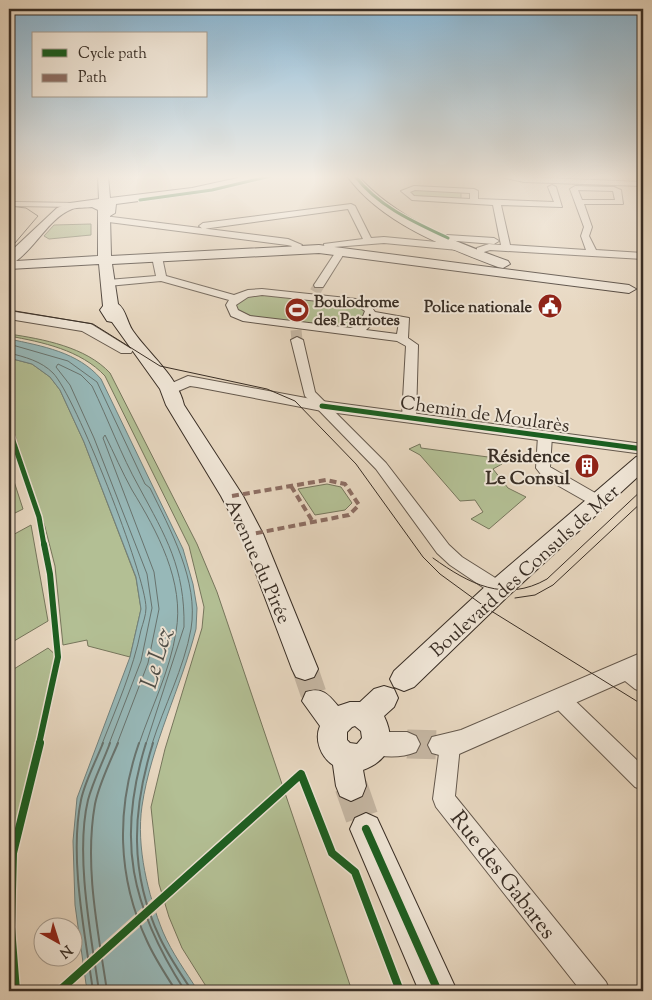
<svg xmlns="http://www.w3.org/2000/svg" width="652" height="1000" font-family="'Sorts Mill Goudy',serif">
  <rect width="100%" height="100%" fill="#e7d7c0"/>
  <filter id="stains"><feTurbulence type="fractalNoise" baseFrequency=".004" numOctaves="4"/><feColorMatrix values="0 0 0 0 .2 0 0 0 0 .09 0 0 0 0 .02 0 0 0 .5 -.17"/></filter>
  <radialGradient id="worn" r=".72"><stop offset=".6" stop-color="#630" stop-opacity="0"/><stop offset="1" stop-color="#630" stop-opacity=".3"/></radialGradient>
  <path fill="#b3bf94" stroke="#76765c" d="M413 189 461 192V200L417 198 408 192Z
    M91 224V235L49 239 44 236 54 225Z
    M255 294 355 305 365 310 362 323 349 329 242 315 234 307 240 299Z
    M9 334C43 339 86 347 110 373L197 544 217 592 352 991H209L182 948 169 917 159 884 151 807 165 749 202 628 204 607 189 546 105 376C81 350 42 342 9 336Z
    M9 358 32 364 50 377 60 390 84 442 136 578 141 609 130 657 88 646 87 640 63 645 55 566 45 527 9 417Z
    M420 444 421 448 488 457 490 453 506 455 502 464 493 469 508 488 526 497 489 529 471 519 483 512 475 500 460 501 420 455 409 449Z
    M9 466 23 509 9 516Z
    M327 484 341 487 352 503 345 510 315 515 298 489Z
    M31 525 48 621 9 644V537Z
    M48 648 58 657 50 701 13 853 11 886 13 974 9 990V672Z"/>
  <path fill="#97b8b8" stroke="#71817d" d="M9 339C42 346 78 352 101 379L183 549 193 584 197 608 196 629C181 688 151 745 142 806 136 847 148 895 163 932 172 953 186 972 198 991H89L86 984 75 905 73 841 77 798 130 657 141 609 136 577 84 442 60 390 50 377 32 364 9 358Z"/>
  <path fill="#e7d7c0" d="M153 898 157 912 85 975 83 961Z"/>
  <g fill="none" stroke-linecap="round" stroke-linejoin="round">
    <path stroke="#68736e" stroke-width="1" d="M9 344 68 361 97 382 145 484 150 488C170 529 199 581 191 629 184 668 164 706 152 744
      M9 353C25 357 41 361 53 373 75 395 146 576 146 608 146 615 143 623 141 630 133 670 117 706 102 744
      M109 744 141 661 152 608 147 574 94 438 70 385 56 367 58 364 81 375 92 386C108 419 121 455 139 487 166 537 185 568 184 627L146 744
      M117 744 148 663 159 609 154 572 103 438 105 435C114 453 122 472 132 490 157 531 185 582 176 632 170 671 151 708 139 744"/>
    <path stroke="#68736e" stroke-width="2" d="M139 743C116 809 117 877 147 941 155 959 166 975 176 991
      M146 743C116 840 131 907 185 991
      M153 743C132 810 129 873 160 938 169 957 181 974 192 991
      M93 991C85 934 69 857 81 800 85 781 96 761 103 743
      M99 991C91 936 75 854 88 800 93 781 103 762 110 743
      M107 991C98 931 84 865 95 804 99 784 110 762 118 743"/>
    <path stroke="#c4b5a1" stroke-width="11" stroke-dasharray="11 5.5" stroke-linecap="butt" d="M315 292 319 285
      M296 330 297 340"/>
    <path stroke="#c4b5a1" stroke-width="22" stroke-dasharray="22 11" stroke-linecap="butt" d="M407 744H419"/>
    <path stroke="#c4b5a1" stroke-width="29" stroke-dasharray="29 14" stroke-linecap="butt" d="M407 744 441 745"/>
    <path stroke="#c4b5a1" stroke-width="26" stroke-dasharray="26 13" stroke-linecap="butt" d="M305 669 316 701"/>
    <path stroke="#c4b5a1" stroke-width="33" stroke-dasharray="33 17" stroke-linecap="butt" d="M351 786 366 829"/>
    <defs>
      <path id="minor" d="M496 176 643 182V186L524 182Z
        M552 185 556 187 562 207 501 205 510 245 586 250 581 236 584 227 570 189 575 186 614 187 621 190 623 204H584L592 227 589 236 596 250 643 253V259L490 250 484 252 482 256H476L477 248 489 244 501 245 493 205 412 200 401 191 414 186 474 189 478 191V199L554 202 548 187ZM415 190 470 193V199L414 196 410 192ZM578 190 613 191 615 200H582Z
        M18 202 75 203 79 205 75 207 15 206V202Z
        M351 204 355 206 371 238 384 237 458 244 463 247 458 250 384 243 334 247 331 252H325L324 244 363 239 348 209 203 229 199 226 203 223Z
        M104 216 288 239 302 245 297 252 294 253 289 250 292 246 287 245 101 221V217Z
        M447 235 494 238 499 241 494 244 444 240V236Z
        M337 250 345 252 323 287H315L314 285Z
        M157 254 162 257 166 276 234 295 248 290 262 289 356 299 368 302 375 312 409 318 408 338 418 345 416 417 409 421 402 417 406 346 397 341 243 321 231 316 226 305 229 300 161 281 108 286 103 283 108 280 156 276 152 257ZM262 295 356 305 365 311 360 324 351 328 250 316 238 310 236 305 248 297ZM373 319 399 322 397 334 366 330 370 326Z
        M297 337 303 340 315 392 386 463 449 545 462 557 505 584 508 589 505 594 499 595 493 594 450 565 437 553 376 469 305 396 291 340Z
        M545 432 552 436 550 467 604 498 607 502 604 506H594L543 477 536 468 538 436Z
        M561 691 568 694 643 766V790L635 787 554 706 551 700 554 694Z
        M450 736 457 739 460 746 455 796 606 982 610 991H581L436 807 433 799 440 746 443 739Z"/>
      <path id="tertiary" d="M9 311 91 324 133 350 131 353H121L82 331 9 319Z
        M188 376 322 401 643 444V454L322 411 197 387 190 386 169 395 161 390 163 387Z
        M643 652V692L635 689 625 681 450 758 432 753 428 745 432 737 461 730Z
        M376 732H407L416 736 420 744 416 752C401 758 382 758 367 752L363 744 367 736Z"/>
      <path id="secondary" d="M98 176H108L110 198 192 188 247 176H267L262 179 192 194 116 204 115 213 110 216 111 256 319 245 629 285 636 289 629 293 319 253 112 264 118 304C126 309 127 323 133 331 149 354 178 377 184 405L243 496 263 534 318 669 314 677 305 680 296 677 292 669 241 534 221 496 166 405 160 389 112 322 107 321 100 310 103 306 99 264 9 269V253L57 208 70 203 99 199ZM92 207 98 210V256L16 261C36 247 49 218 72 209 78 207 86 208 92 207Z
        M347 176H358C396 219 455 242 508 261L510 264 503 268 498 267C445 247 381 223 347 176Z
        M643 455V472L507 597 414 687 404 691 394 687 390 679 394 671 489 583 636 457Z
        M384 686 394 689 398 698 394 707 384 716C396 741 390 760 363 770L366 786 362 796 351 801 340 796 336 786 333 765C321 757 314 740 320 726L302 701 306 692C322 687 328 694 338 706L350 702H360L374 689ZM355 726 361 731 362 738 357 744 350 743 347 740V732L352 727Z
        M366 813 377 818 457 991H419L350 829 355 818Z"/>
    </defs>
    <use href="#minor" stroke="#64584c" stroke-width="2"/>
    <use href="#tertiary" stroke="#64584c" stroke-width="2"/>
    <use href="#secondary" stroke="#392e25" stroke-width="2"/>
    <use href="#minor" fill="#efe5d6" fill-rule="evenodd"/>
    <use href="#tertiary" fill="#efe5d6" fill-rule="evenodd"/>
    <use href="#secondary" fill="#efe5d6" fill-rule="evenodd"/>
    <path stroke="#392e25" stroke-width="1" d="M9 206 26 208 38 216 9 250
      M9 310 93 324 160 366 267 389 295 401 356 464 423 557 440 574 488 609 643 705
      M433 558C469 584 505 603 547 579L643 489
      M515 598 535 595 553 585 643 501"/>
    <path stroke="#8d6e63" stroke-width="4" stroke-dasharray="7 4" stroke-linecap="butt" d="M291 486 313 522
      M232 496 326 480 345 484 359 505 349 515 252 534"/>
    <defs>
      <path id="cycleway-far3" d="M355 176C379 207 414 222 448 238
        M140 200 212 190 271 176"/>
      <path id="cycleway-far2" d="M322 406 643 449
        M9 429 39 517 44 545"/>
      <path id="cycleway-far1" d="M39 744 58 657 50 574 44 544"/>
      <path id="cycleway" d="M366 829 438 991
        M16 991 11 927 13 853 40 743
        M59 991 301 774 332 853 355 872 400 991"/>
    </defs>
    <use href="#cycleway-far3" stroke="#efe5d6" stroke-width="5"/>
    <use href="#cycleway-far2" stroke="#efe5d6" stroke-width="8"/>
    <use href="#cycleway-far1" stroke="#efe5d6" stroke-width="9"/>
    <use href="#cycleway" stroke="#efe5d6" stroke-width="11"/>
    <use href="#cycleway-far3" stroke="#1b5e20" stroke-width="3"/>
    <use href="#cycleway-far2" stroke="#1b5e20" stroke-width="5"/>
    <use href="#cycleway-far1" stroke="#1b5e20" stroke-width="6"/>
    <use href="#cycleway" stroke="#1b5e20" stroke-width="8"/>
  </g>
  <linearGradient id="sky" x2="0" y2="1"><stop stop-color="#87b6d5"/><stop offset="0.56" stop-color="#f4ede3"/><stop offset="1" stop-color="#f4ede3" stop-opacity="0"/></linearGradient>
  <rect width="652" height="316" fill="url(#sky)"/>
  <defs>
    <symbol id="civic-disc" viewBox="-11 -11 22 22"><circle r="9.5" fill="#8f2418" stroke="#efe5d6"/><path d="M-.6-6.5H3V-4.5H.6V-3L4-1V1h2V6H-6V1h2V-1L-.6-3ZM-1.2 2.5V6h2.4V2.5Z" fill="#fff"/></symbol>
    <symbol id="stadium-disc" viewBox="-11 -11 22 22"><circle r="9.5" fill="#8f2418" stroke="#efe5d6"/><path d="M0-5a6.5 5 0 1 0 0 10a6.5 5 0 1 0 0-10ZM-3.5-1.8h7v3.6h-7Z" fill="#fff"/></symbol>
    <symbol id="building-disc" viewBox="-11 -11 22 22"><circle r="9.5" fill="#8f2418" stroke="#efe5d6"/><path d="M-4-6H4V6H1V3H-1V6H-4ZM-2.5-4.3h1.7v1.8h-1.7ZM.8-4.3h1.7v1.8H.8ZM-2.5-1h1.7V.8h-1.7ZM.8-1h1.7V.8H.8Z" fill="#fff"/></symbol>
  </defs>
  <g fill-rule="evenodd">
    <use href="#civic-disc" x="536" y="292" width="28" height="28"/>
    <use href="#stadium-disc" x="283" y="296" width="28" height="28"/>
    <use href="#building-disc" x="573" y="452" width="28" height="28"/>
  </g>
  <g text-anchor="middle" stroke-width="4" stroke-linejoin="round" paint-order="stroke">
    <g font-size="16" font-weight="bold" fill="#392e25" stroke="#efe5d6" text-anchor="start">
      <text x="314" y="307">Boulodrome<tspan x="314" dy="18">des Patriotes</tspan></text>
      <text x="532" y="312" text-anchor="end">Police nationale</text>
    </g>
    <g font-size="19" fill="#392e25" stroke="#efe5d6">
      <text transform="translate(485 413) rotate(8)" y="7">Chemin de Moularès</text>
      <text transform="translate(259 561) rotate(66)" y="7">Avenue du Pirée</text>
      <text transform="translate(524 570) rotate(-42)" y="7">Boulevard des Consuls de Mer</text>
    </g>
    <g font-size="19" font-weight="bold" fill="#392e25" stroke="#efe5d6" text-anchor="end">
      <text x="570" y="462">Résidence<tspan x="570" dy="22">Le Consul</tspan></text>
    </g>
    <g font-size="22" fill="#392e25" stroke="#efe5d6">
      <text transform="translate(504 874) rotate(52)" y="8">Rue des Gabares</text>
    </g>
    <g font-size="24" font-style="italic" fill="#50504a" stroke="#efe5d6">
      <text transform="translate(156 658) rotate(-74)" y="8">Le Lez</text>
    </g>
  </g>
  <rect width="652" height="1000" fill="none" stroke="#e7d7c0" stroke-width="30"/>
  <rect x="10" y="10" width="632" height="980" fill="none" stroke="#392e25" stroke-width="2.5"/>
  <rect x="15" y="15" width="622" height="970" fill="none" stroke="#392e25"/>
  <rect x="32" y="32" width="175" height="65" fill="#efe5d6" stroke="#a69c8f"/>
  <rect x="42" y="49" width="25" height="8" fill="#1b5e20" stroke="#a69c8f"/>
  <text x="78" y="58" font-size="15" fill="#392e25">Cycle path</text>
  <rect x="42" y="74" width="25" height="8" fill="#8d6e63" stroke="#a69c8f"/>
  <text x="78" y="82" font-size="15" fill="#392e25">Path</text>
  <g transform="translate(58 942) rotate(141)"><circle r="24" fill="#efe5d6" stroke="#a69c8f"/>
  <path d="M0-4L9 19L0 12L-9 19Z" fill="#8f2418"/>
  <text y="-8" font-size="14" font-weight="bold" text-anchor="middle" fill="#392e25">N</text>
  </g>
  <rect width="100%" height="100%" filter="url(#stains)"/>
  <rect width="100%" height="100%" fill="url(#worn)"/>
</svg>
